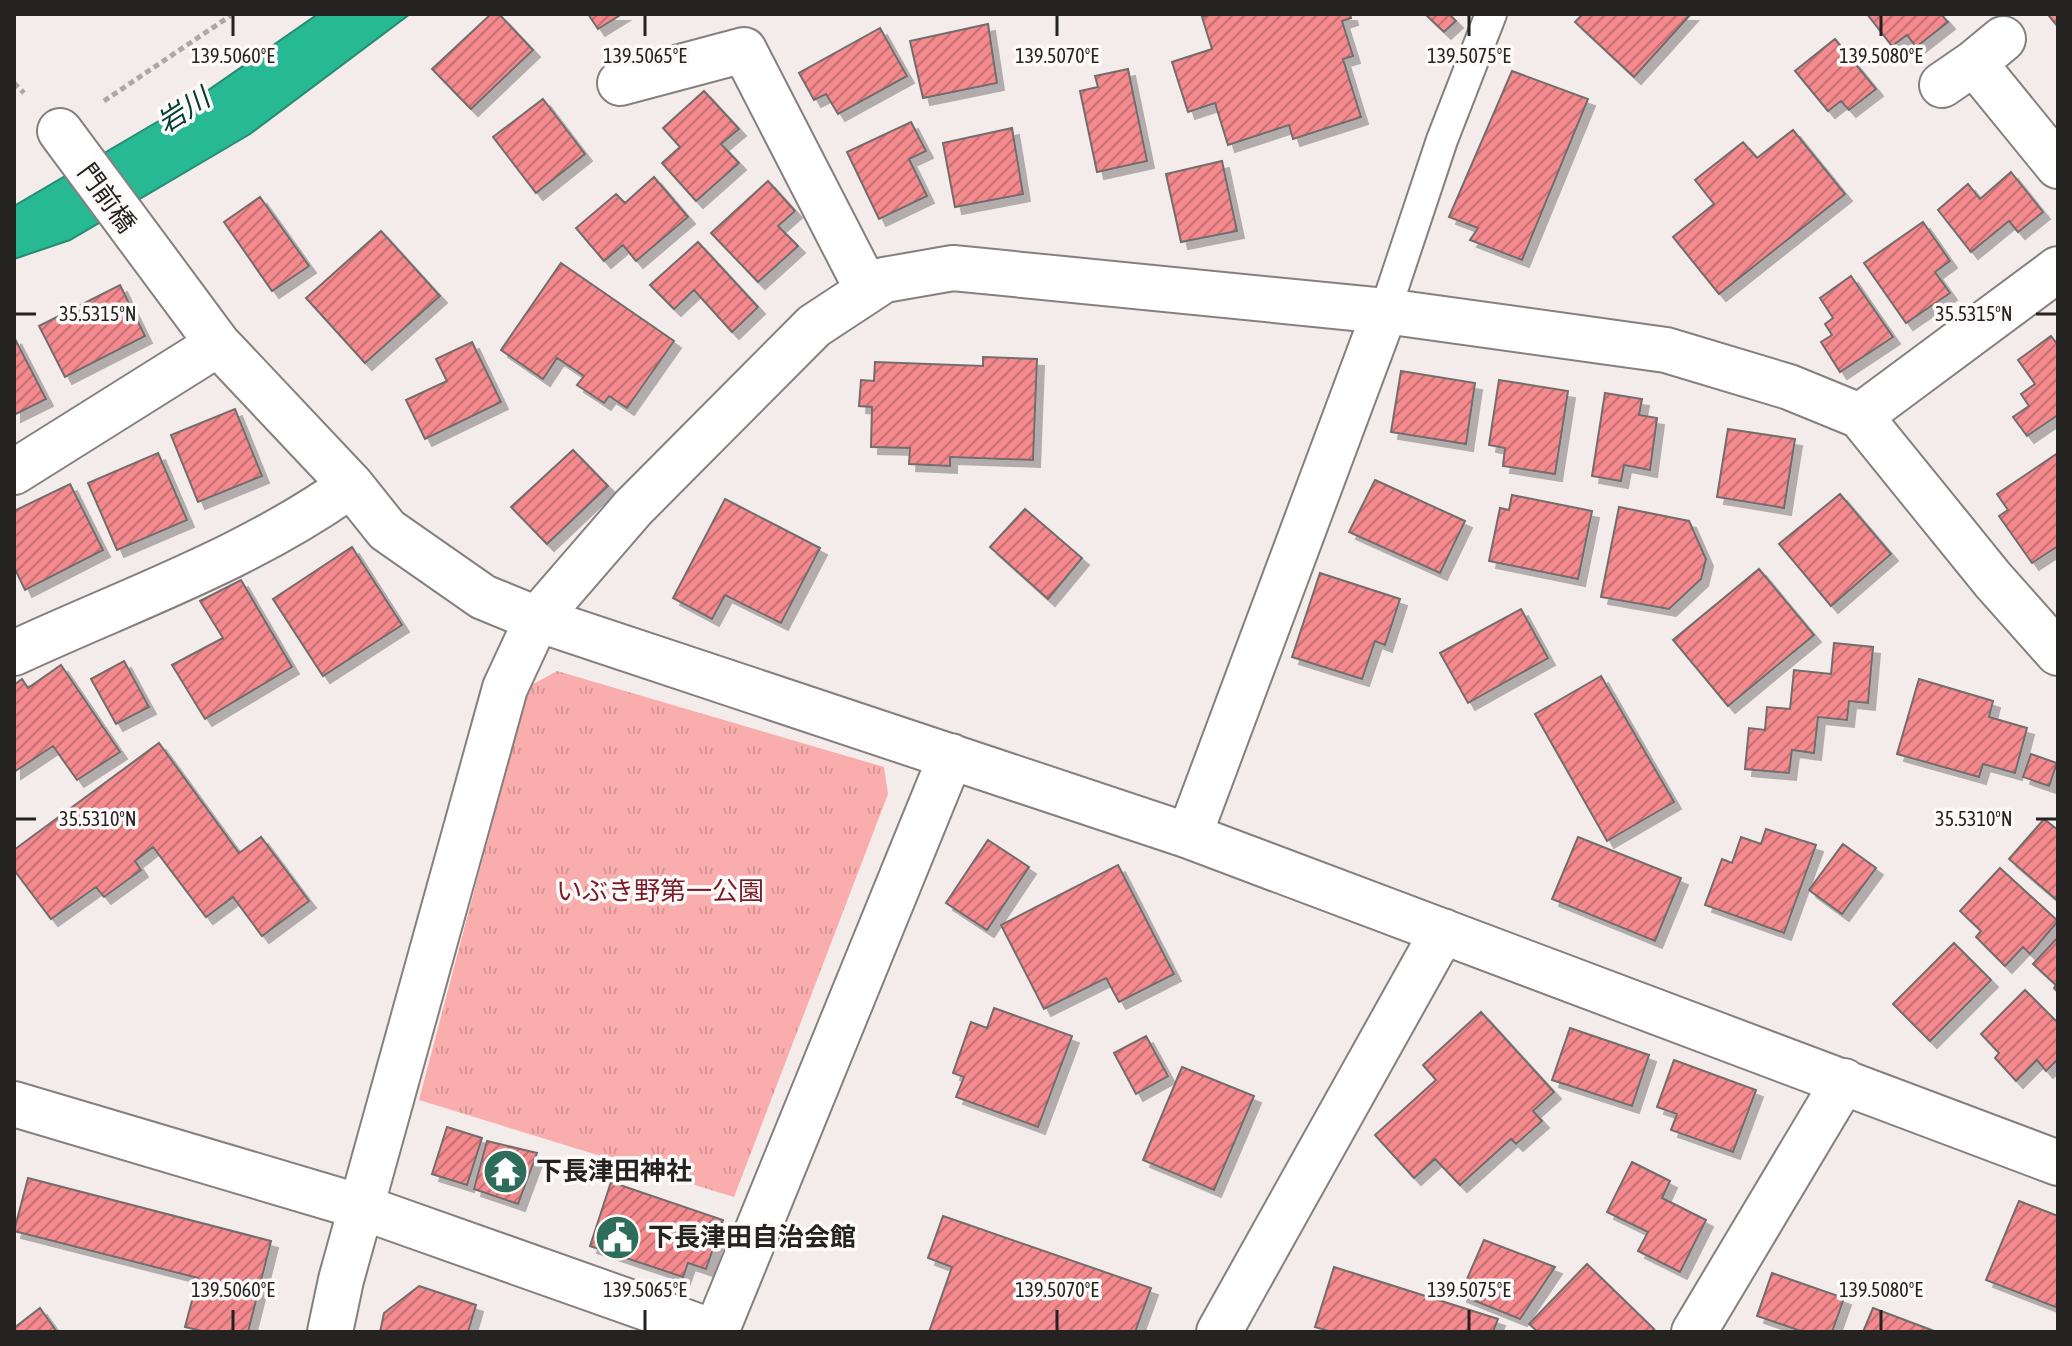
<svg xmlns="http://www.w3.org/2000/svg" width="2072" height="1346" font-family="'Asap Condensed','Noto Sans JP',sans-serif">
  <defs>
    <pattern id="grass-tufts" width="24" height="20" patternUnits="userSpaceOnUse" patternTransform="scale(2)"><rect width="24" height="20" fill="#faadad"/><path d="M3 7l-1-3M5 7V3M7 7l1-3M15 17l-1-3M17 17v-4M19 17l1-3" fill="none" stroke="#d69595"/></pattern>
    <pattern id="building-hatch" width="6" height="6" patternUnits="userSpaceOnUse" patternTransform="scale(2)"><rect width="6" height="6" fill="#f48a8d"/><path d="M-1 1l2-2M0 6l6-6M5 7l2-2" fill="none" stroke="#c57073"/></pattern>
    <filter id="shadow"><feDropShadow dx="7" dy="7" stdDeviation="0" flood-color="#0004"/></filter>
  </defs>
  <rect width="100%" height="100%" fill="#f3eceb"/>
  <path fill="url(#grass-tufts)" d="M557 671 884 767 888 794 734 1197 419 1100 528 687Z"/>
  <path fill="#27b894" stroke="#268b72" stroke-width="2" d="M318 14H410L250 134 70 240 14 259V206L191 102Z"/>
  <path fill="url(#building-hatch)" stroke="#736c6c" stroke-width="2" filter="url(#shadow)" d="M491 14H499L533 50 471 109 432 69Z
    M588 14H622L598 29Z
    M1211 14H1350L1351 18 1342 21 1353 56 1343 59 1361 117 1293 139 1289 125 1228 145 1215 103 1188 112 1172 62 1212 49 1202 17Z
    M1425 14H1449L1456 21 1444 32Z
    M1583 14H1691L1634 77 1575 22Z
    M1867 14H1941L1948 22 1916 47 1907 35 1892 46Z
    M2052 14H2058V27L2049 16Z
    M988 24 997 83 923 98 910 41Z
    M880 28 907 76 838 114 826 94 814 100 799 73Z
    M1835 39 1876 89 1849 110 1841 101 1828 111 1795 71Z
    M1128 69 1147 161 1097 172 1080 91 1098 87 1095 76Z
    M1512 71 1588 99 1522 260 1470 240 1478 228 1449 217Z
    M704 91 739 129 721 144 739 163 696 201 662 163 680 147 663 128Z
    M543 99 585 154 536 193 493 137Z
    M911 122 926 151 909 159 927 196 879 219 847 152Z
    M1012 128 1023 194 955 207 943 143Z
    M1793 130 1845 194 1719 294 1673 237 1714 204 1695 180 1743 142 1757 158Z
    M1222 161 1237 231 1181 242 1166 174Z
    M2011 172 2043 212 2018 232 2009 221 1971 252 1938 210 1968 184 1980 199Z
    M654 177 688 217 636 261 623 245 604 261 576 228 616 194 625 203Z
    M768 181 795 211 778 226 798 246 758 282 711 233Z
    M260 197 309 266 272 291 224 222Z
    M1923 222 1950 261 1935 272 1950 293 1906 323 1864 263Z
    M381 231 440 296 365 363 306 298Z
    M698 242 758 307 732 332 694 290 674 309 650 285Z
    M561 263 674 341 627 408 609 396 604 403 577 385 584 376 557 358 543 379 501 350Z
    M1851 276 1893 337 1840 372 1821 342 1832 335 1825 324 1833 318 1820 298Z
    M120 285 145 336 65 377 39 326Z
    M2051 336 2058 345V415L2027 436 2013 417 2029 406 2021 394 2035 384 2018 360Z
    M14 337 46 399 14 415Z
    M472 342 501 402 425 439 406 400 447 381 436 359Z
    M983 357 1037 359 1033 460 950 457V466L909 464 910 448 871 447 872 407 859 406 861 380 874 381 875 362 983 366Z
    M1401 371 1475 383 1466 444 1391 432Z
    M1499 380 1568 391 1555 474 1503 466 1505 448 1489 445Z
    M1605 393 1642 399 1639 415 1657 418 1650 470 1624 465 1621 481 1592 476Z
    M235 409 262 476 198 502 171 435Z
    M1728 429 1795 439 1784 508 1717 497Z
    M573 450 608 486 547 544 511 507Z
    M158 453 187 520 117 550 88 483Z
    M2058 453V546L2032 563 1999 516 2008 510 1997 494Z
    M1375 480 1465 521 1440 573 1349 532Z
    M70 484 103 550 25 590 14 567V511Z
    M1840 494 1891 554 1831 606 1779 544Z
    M1512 495 1592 511 1578 579 1489 561 1500 508 1509 510Z
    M725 499 820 548 781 623 725 595 712 619 673 598Z
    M1619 507 1689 521 1706 559 1701 579 1669 609 1601 597Z
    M1025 509 1082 558 1048 599 990 547Z
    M352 547 402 625 323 676 273 599Z
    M1759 569 1814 635 1728 706 1673 640Z
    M1320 573 1400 599 1385 645 1375 641 1362 679 1292 657Z
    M241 580 292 667 205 719 172 665 223 638 200 601Z
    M1521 609 1548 658 1468 703 1440 653Z
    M1834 643 1873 647 1868 703 1849 701 1847 720 1818 717 1814 753 1792 750 1789 773 1745 769 1749 728 1765 730 1767 707 1790 709 1794 670 1831 674Z
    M124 661 149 707 116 724 91 679Z
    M61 665 120 752 77 780 53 746 14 772V685L22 679 28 688Z
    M1601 676 1674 802 1607 841 1535 714Z
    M1919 679 1993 701 1989 717 2027 728 2015 773 1983 764 1979 777 1897 754Z
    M159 743 239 853 261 837 309 901 262 936 233 897 206 917 153 847 135 861 141 870 104 897 96 887 51 919 14 870V850Z
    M2031 754 2057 763 2049 786 2023 777Z
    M2044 819 2058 830V901L2009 859Z
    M1766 829 1816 845 1784 933 1705 905 1722 859 1732 863 1741 837 1761 844Z
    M1578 837 1681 878 1655 941 1552 899Z
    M988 840 1029 867 987 930 946 903Z
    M1843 844 1876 868 1842 914 1809 890Z
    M1118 865 1174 974 1119 1002 1106 978 1044 1009 1001 925Z
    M2000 868 2058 921 2030 954 2023 947 2005 966 1976 937 1981 931 1960 911Z
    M2058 937V992L2054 988 2056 985 2033 964Z
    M1954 943 1991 980 1930 1041 1893 1004Z
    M2025 990 2058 1023V1059L2046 1071 2037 1060 2016 1081 1995 1058 1999 1053 1981 1034Z
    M994 1008 1072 1036 1038 1127 956 1097 964 1077 953 1073 971 1022 987 1028Z
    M1481 1012 1554 1092 1533 1111 1542 1121 1516 1144 1511 1139 1460 1185 1435 1159 1414 1178 1375 1135 1436 1080 1423 1065Z
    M1570 1028 1649 1055 1632 1106 1552 1080Z
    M1146 1036 1168 1076 1136 1094 1114 1053Z
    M1674 1060 1756 1090 1733 1152 1671 1130 1677 1114 1657 1107Z
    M1182 1067 1254 1096 1214 1190 1143 1160Z
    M447 1127 482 1138 467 1185 432 1174Z
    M487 1141 537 1153 518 1204 474 1189Z
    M1632 1162 1670 1181 1662 1198 1706 1220 1680 1272 1638 1251 1648 1232 1607 1212Z
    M28 1178 271 1241 248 1332H206L185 1327 198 1278 14 1231Z
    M611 1182 723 1220 706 1269 688 1263 683 1277 590 1246Z
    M2019 1201 2058 1216V1308L1986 1280Z
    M943 1216 1151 1288 1135 1332H929L952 1267 928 1258Z
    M1484 1240 1555 1267 1520 1319 1460 1295Z
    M1587 1264 1654 1329 1651 1332H1538L1529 1324Z
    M1334 1267 1498 1319 1493 1332H1332L1315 1327Z
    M1772 1273 1844 1298 1832 1332H1804L1757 1316Z
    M419 1286 476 1305 468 1332H380L384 1313Z
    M40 1308 57 1332H14V1328Z
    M1873 1308 1934 1331 1863 1332Z"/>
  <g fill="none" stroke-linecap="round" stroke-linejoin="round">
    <defs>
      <path id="lane" d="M1385 311 1442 140 1491 14"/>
      <path id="street" d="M2003 39 1974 63 2058 166
        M620 83 744 50 867 289
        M1942 85 1974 63
        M60 131 218 344 351 485 387 530 483 597 537 619 1189 836 2058 1163
        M1860 416 2058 269
        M14 472 218 344
        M14 653C128 600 248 559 351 485
        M1189 836 1385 311
        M330 1332 341 1280 505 688 537 619 633 508 814 326 884 280 953 268 1385 311 1666 350 1789 387 1860 416 1993 580 2058 653
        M716 1332 951 756
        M1219 1332 1443 931
        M1694 1332 1844 1081"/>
      <path id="secondary" d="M14 1104 361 1207 714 1332"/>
    </defs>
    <use href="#lane" stroke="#867f7f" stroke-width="34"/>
    <use href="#street" stroke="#867f7f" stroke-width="48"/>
    <use href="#secondary" stroke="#867f7f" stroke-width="48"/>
    <path stroke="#ada7a7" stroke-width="5" stroke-dasharray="6 4" stroke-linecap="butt" d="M14 83 24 93
      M104 101 233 14"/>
    <use href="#lane" stroke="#fff" stroke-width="30"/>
    <use href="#street" stroke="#fff" stroke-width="44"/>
    <use href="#secondary" stroke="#fff" stroke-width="44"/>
  </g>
  <path fill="none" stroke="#252222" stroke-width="3" d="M233 16V36M645 16V36M1057 16V36M1469 16V36M1881 16V36M16 314H36M2036 314H2056M16 819H36M2036 819H2056M233 1310V1330M645 1310V1330M1057 1310V1330M1469 1310V1330M1881 1310V1330"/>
  <defs>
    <symbol id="temple-disc" viewBox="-11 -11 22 22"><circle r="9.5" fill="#2e6d5a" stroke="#fefafa"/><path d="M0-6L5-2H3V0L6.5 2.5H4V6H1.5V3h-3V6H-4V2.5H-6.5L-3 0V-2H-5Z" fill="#fff"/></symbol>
    <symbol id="civic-disc" viewBox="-11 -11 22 22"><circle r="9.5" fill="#2e6d5a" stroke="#fefafa"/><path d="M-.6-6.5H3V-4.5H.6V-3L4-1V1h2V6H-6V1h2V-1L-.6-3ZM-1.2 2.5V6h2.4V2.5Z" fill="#fff"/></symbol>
  </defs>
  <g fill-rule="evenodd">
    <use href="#temple-disc" x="480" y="1146" width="51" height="51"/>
    <use href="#civic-disc" x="592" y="1212" width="51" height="51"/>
  </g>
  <g text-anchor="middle" stroke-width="7" stroke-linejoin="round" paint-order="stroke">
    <g font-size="26" fill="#252222" stroke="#fefafa">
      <text transform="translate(107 198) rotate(54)" y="9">門前橋</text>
    </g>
    <g font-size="26" fill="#7a1c27" stroke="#fefafa">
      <text x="660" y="900">いぶき野第一公園</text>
    </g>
    <g font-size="26" font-weight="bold" fill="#252222" stroke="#fefafa" text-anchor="start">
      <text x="536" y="1180">下長津田神社</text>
      <text x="648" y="1246">下長津田自治会館</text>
    </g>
    <g font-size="28" font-style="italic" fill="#024031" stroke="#fefafa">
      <text transform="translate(183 110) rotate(-33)" y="10">岩川</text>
    </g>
  </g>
  <g font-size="20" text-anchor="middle" fill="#252222" stroke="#fefafa" stroke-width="7" stroke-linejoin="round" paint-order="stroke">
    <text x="233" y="63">139.5060°E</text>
    <text x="645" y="63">139.5065°E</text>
    <text x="1057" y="63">139.5070°E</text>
    <text x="1469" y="63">139.5075°E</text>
    <text x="1881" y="63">139.5080°E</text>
    <text x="98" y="321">35.5315°N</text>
    <text x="1974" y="321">35.5315°N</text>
    <text x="98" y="826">35.5310°N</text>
    <text x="1974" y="826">35.5310°N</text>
    <text x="233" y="1297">139.5060°E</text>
    <text x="645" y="1297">139.5065°E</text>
    <text x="1057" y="1297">139.5070°E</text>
    <text x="1469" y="1297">139.5075°E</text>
    <text x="1881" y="1297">139.5080°E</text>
  </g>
  <rect width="2072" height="1346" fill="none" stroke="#252222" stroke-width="32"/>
</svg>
